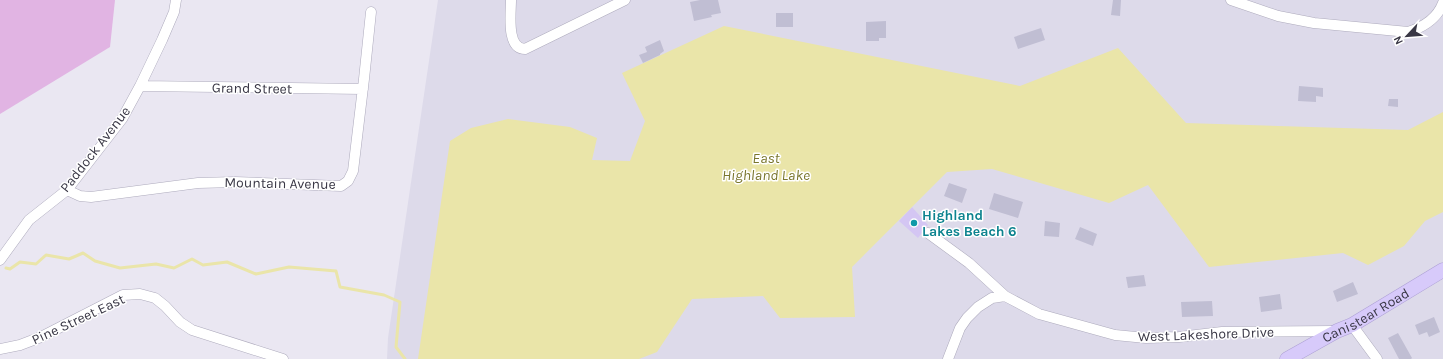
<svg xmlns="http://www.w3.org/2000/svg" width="1443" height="359" font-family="Karla,sans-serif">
  <rect width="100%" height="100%" fill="#eae7f2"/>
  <path fill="#dddaea" d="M438 0H1443V359H387L388 338Z"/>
  <path fill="#e1b4e3" d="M0 0H115L110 47 0 114Z"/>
  <path fill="#d4c6f3" d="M912 207 928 225 918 238 899 221Z"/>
  <path fill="#eae5a9" d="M724 26 1020 86 1118 48 1186 123 1408 130 1443 112V212L1425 221 1404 246 1368 265 1343 253 1209 267 1148 185 1109 203 992 169 947 172 852 267 855 317 780 318 763 296 692 299 657 352 639 359H418L450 141 471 128 508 119 570 127 597 138 592 160 630 161 645 121 622 73Z"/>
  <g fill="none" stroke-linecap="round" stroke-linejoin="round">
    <path stroke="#eae5a9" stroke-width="3" d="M6 268 10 269 20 262 36 264 46 255 69 259 83 253 95 261 120 268 156 264 174 268 192 259 203 265 227 262 256 274 289 267 336 271 340 287 384 295 400 302 396 347 405 359"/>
  </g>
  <path fill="#c0bed3" d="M700 0H718L721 13 711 15 712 17 694 21 690 2Z
    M1113 0H1121L1120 16 1111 15Z
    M776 13H793V27H776Z
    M886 21V38H879V41H866V22Z
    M1041 28 1045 40 1018 49 1014 37Z
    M660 40 664 51 660 54V55L643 63 639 55 647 52 645 47Z
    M1299 86 1323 88V97L1316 96V102L1298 101Z
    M1389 99H1398V107L1388 106Z
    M949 183 967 189 962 203 944 196Z
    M994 193 1023 202 1018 218 989 209Z
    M1045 221 1060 223 1059 237 1044 236Z
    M1080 227 1097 234 1093 246 1075 239Z
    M1144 275 1146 286 1128 288 1126 277Z
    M1353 282 1358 294 1337 302 1333 291Z
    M1280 294 1282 309 1261 312 1259 297Z
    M1212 301 1213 316 1182 317 1181 302Z
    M1434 317 1440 332 1429 337 1427 332 1419 335 1415 325Z
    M1398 333 1412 358 1411 359H1399L1388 338Z"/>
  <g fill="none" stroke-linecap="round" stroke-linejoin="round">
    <defs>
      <path id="street" d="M511 0C511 13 506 49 525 49L625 0
        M1231 0 1278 16 1314 23 1408 32C1424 27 1437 19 1443 3
        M140 86 363 89
        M67 190 80 196 91 197 198 183 235 182 341 186 348 181 353 171 364 79 371 12
        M928 233 969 263 1005 296
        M0 260 29 220 67 190 122 119 140 86 162 40 174 12 176 0
        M1352 325 1377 359
        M0 349 20 345 41 337 123 295 140 294 155 298 165 306 180 322 192 330 283 359
        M948 359 960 328 967 318 978 307 992 298 1005 296 1039 314 1115 335 1146 338 1179 337 1222 332 1335 331"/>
      <g id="secondary">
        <path id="s1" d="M1287 359 1337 331 1352 325 1443 270"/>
      </g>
    </defs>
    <use href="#street" stroke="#aeabbd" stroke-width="11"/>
    <use href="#secondary" stroke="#ada0d4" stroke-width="15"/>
    <use href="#street" stroke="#fff" stroke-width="10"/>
    <use href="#secondary" stroke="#d7cafa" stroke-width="14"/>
  </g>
  <circle fill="#0f9aa8" stroke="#fff" stroke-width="1.5" cx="914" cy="223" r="4"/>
  <g text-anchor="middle" stroke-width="3" stroke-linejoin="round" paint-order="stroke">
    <g font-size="14" fill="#393745" stroke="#fff">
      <text transform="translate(252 88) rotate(1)" y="5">Grand Street</text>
      <text transform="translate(95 149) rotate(-52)" y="5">Paddock Avenue</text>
      <text transform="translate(280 183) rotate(1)" y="5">Mountain Avenue</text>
      <text dy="5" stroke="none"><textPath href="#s1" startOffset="90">Canistear Road</textPath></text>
      <text transform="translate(78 319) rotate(-25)" y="5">Pine Street East</text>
      <text transform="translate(1206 334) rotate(-2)" y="5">West Lakeshore Drive</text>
    </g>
    <g font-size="14" font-weight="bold" fill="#0d838f" stroke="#fff" text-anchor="start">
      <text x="922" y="220">Highland<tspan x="922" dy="16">Lakes Beach 6</tspan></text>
    </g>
    <g font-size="15" font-style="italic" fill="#7a762d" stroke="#fff">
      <text x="766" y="163">East<tspan x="766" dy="17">Highland Lake</tspan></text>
    </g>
  </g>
  <g transform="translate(1407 36) rotate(244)" stroke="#ffffff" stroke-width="3" paint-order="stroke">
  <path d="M0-3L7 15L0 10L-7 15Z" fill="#393745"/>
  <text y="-6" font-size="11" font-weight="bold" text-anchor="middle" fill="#393745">N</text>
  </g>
</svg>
